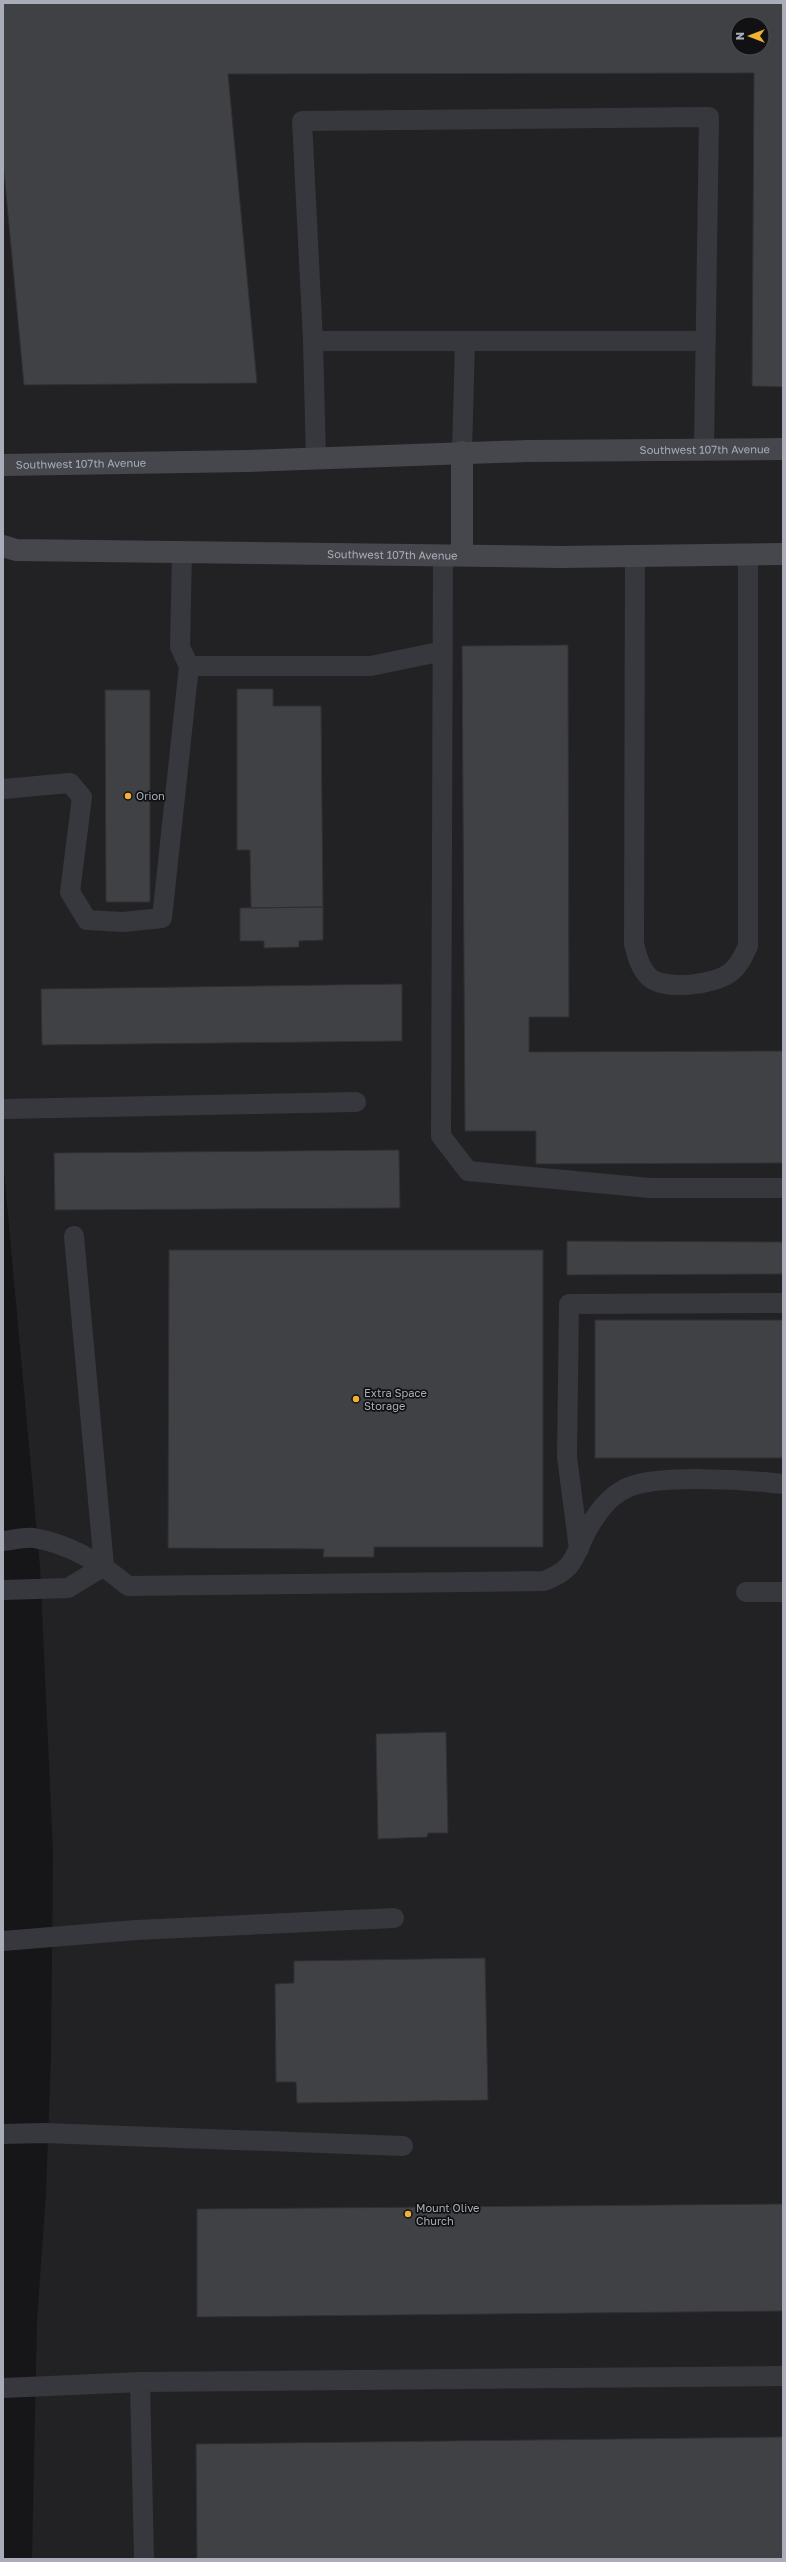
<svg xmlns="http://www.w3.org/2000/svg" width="786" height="2562" font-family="'Golos Text',sans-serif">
  <rect width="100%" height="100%" fill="#161618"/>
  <path fill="#222225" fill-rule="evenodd" d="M3 3H783V2559H32L37 2320 46 2193 51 2057 53 1852 40 1567 3 1160ZM738 24H762V48H738Z"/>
  <path fill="#404145" stroke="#303034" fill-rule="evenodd" d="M3 3H783V387L752 386 754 73 228 74 257 383 24 385 3 162ZM738 24H762V48H738Z
    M568 645 569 1017H529V1052L783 1051V1163L536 1164V1131H465L462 646Z
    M237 689H273V706H321L323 907 251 908 250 850H237Z
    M105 690H150V902H106Z
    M323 907V940L299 941V947L264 948V941H240V908Z
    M402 984V1041L42 1045 41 989Z
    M399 1150 400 1208 55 1210 54 1153Z
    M567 1241 783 1242V1274L567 1275Z
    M169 1250H543V1547H374V1557H323L324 1549 168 1548Z
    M595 1320H783V1458H595Z
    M446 1732 448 1833H428L427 1837 378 1839 376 1734Z
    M485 1958 488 2100 297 2103 296 2082H276L275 1984 294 1983V1961Z
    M783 2204V2311L197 2317V2209Z
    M783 2437V2559H197L196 2444Z"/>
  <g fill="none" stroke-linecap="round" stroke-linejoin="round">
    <path stroke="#37383d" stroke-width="20" d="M313 341H706
      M462 452 465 341
      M316 459 313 341 302 121 709 117 704 450
      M182 552 180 647 189 666H371L443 651
      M443 555 441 1136 468 1171 650 1188H783
      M635 556 634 944C637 956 640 968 649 977 665 991 715 985 731 972 740 965 743 956 748 946V555
      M3 789 70 783 82 797 70 892 87 920 123 922 162 918 189 666
      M3 1109 356 1102
      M74 1236 104 1566
      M3 1541C12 1540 24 1537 34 1538 70 1544 101 1563 128 1586L544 1581C579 1568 573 1553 590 1525 599 1511 608 1498 623 1490 650 1473 748 1480 783 1484
      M579 1549 567 1457 569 1304 783 1303
      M3 1590 68 1588 104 1566
      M746 1592H783
      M3 1941 136 1930 394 1918
      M3 2134 44 2133 403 2146
      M140 2382 783 2376
      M3 2388 140 2382 144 2559"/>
    <g stroke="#45474d" stroke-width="22">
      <path d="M462 452V555"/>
      <path id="s1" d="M3 465 247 461 527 451 783 449"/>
      <path id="s2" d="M3 546 16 550 560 557 783 554"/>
    </g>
  </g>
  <g fill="#f2b134" stroke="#111113" stroke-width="1.5">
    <circle cx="128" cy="796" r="4"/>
    <circle cx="356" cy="1399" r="4"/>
    <circle cx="408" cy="2214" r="4"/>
  </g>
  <g text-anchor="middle" stroke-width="3.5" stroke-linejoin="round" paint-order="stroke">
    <g font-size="11" fill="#a8adb8" stroke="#111113">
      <text dy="4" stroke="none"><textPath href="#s1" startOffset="702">Southwest 107th Avenue</textPath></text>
      <text dy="4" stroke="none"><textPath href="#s1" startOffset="78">Southwest 107th Avenue</textPath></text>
      <text dy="4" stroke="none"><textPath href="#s2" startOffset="390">Southwest 107th Avenue</textPath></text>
    </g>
    <g font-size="11" fill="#a8adb8" stroke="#111113" text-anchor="start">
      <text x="136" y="800">Orion</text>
      <text x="364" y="1397">Extra Space<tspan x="364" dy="13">Storage</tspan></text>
      <text x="416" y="2212">Mount Olive<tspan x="416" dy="13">Church</tspan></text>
    </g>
  </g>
  <rect width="786" height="2562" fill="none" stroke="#a8adb8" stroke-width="8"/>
  <g transform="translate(750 36) rotate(270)"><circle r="19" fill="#111113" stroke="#4d4f55"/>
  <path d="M0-3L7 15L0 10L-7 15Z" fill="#f2b134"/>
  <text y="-6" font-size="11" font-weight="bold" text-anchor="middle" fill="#a8adb8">N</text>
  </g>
</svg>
